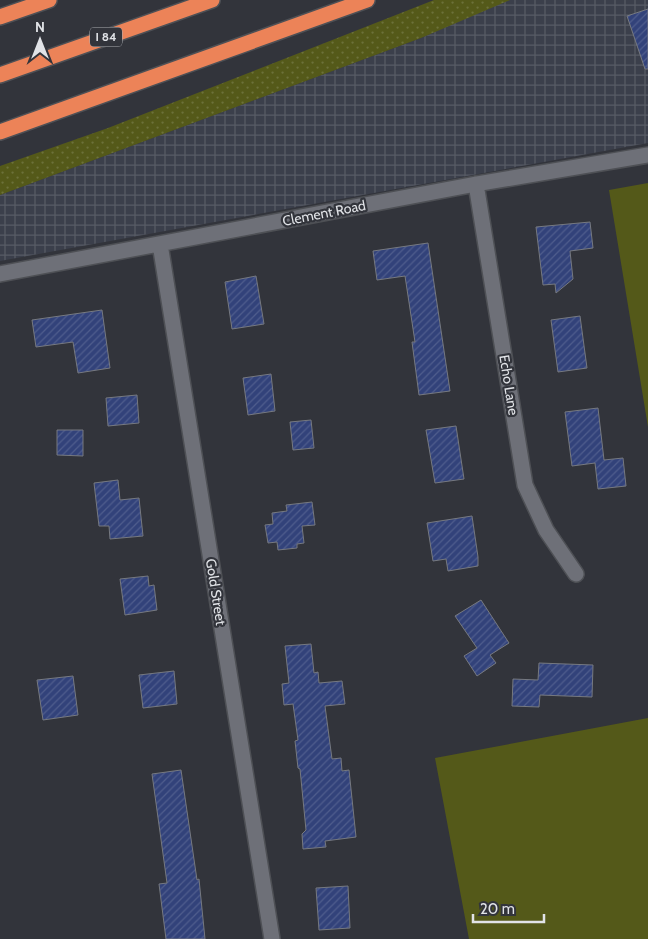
<svg xmlns="http://www.w3.org/2000/svg" width="648" height="939" font-family="Cabin,sans-serif">
  <defs>
    <pattern id="industrial-grid" width="8" height="8" patternUnits="userSpaceOnUse" patternTransform="scale(1.25)"><rect width="8" height="8" fill="#3b3f4b"/><path d="M0 4h8M4 0v8" fill="none" stroke="#575b65"/></pattern>
    <pattern id="grass-dots" width="8" height="8" patternUnits="userSpaceOnUse" patternTransform="scale(1.25)"><rect width="8" height="8" fill="#545919"/><path d="M2 2h.1M6 6h.1" fill="none" stroke="#6c713a" stroke-width="1.8" stroke-linecap="round"/></pattern>
    <pattern id="building-hatch" width="6" height="6" patternUnits="userSpaceOnUse" patternTransform="scale(1.25)"><rect width="6" height="6" fill="#32427a"/><path d="M-1 1l2-2M0 6l6-6M5 7l2-2" fill="none" stroke="#4f5d8d"/></pattern>
  </defs>
  <rect width="100%" height="100%" fill="#32343b"/>
  <path fill="url(#industrial-grid)" d="M505 0H648V143L0 261V195L421 38Z"/>
  <path fill="url(#grass-dots)" d="M434 0H510L421 38 0 195V166L108 128Z"/>
  <path fill="#545919" d="M648 183V427L609 190Z
    M648 718V939H469L435 758Z"/>
  <path fill="url(#building-hatch)" stroke="#767980" d="M648 9V69H645L627 16Z
    M590 222 593 248 570 251 573 279 556 293 555 284 543 285 536 227Z
    M428 243 450 391 419 395 412 342H415L405 276 377 280 373 251Z
    M256 276 264 324 232 329 225 282Z
    M102 310 110 368 78 373 73 342 36 347 32 320Z
    M580 316 587 368 558 372 551 320Z
    M271 374 275 411 248 415 243 378Z
    M137 395 139 423 108 426 106 398Z
    M598 408 604 460 623 458 626 486 598 489 595 463 572 466 565 412Z
    M311 420 314 448 293 450 290 422Z
    M456 426 464 479 435 483 426 430Z
    M57 430H83V456L57 455Z
    M118 480 120 500 139 498 143 536 110 539 109 526H99L94 483Z
    M312 502 315 525 302 526 304 543 297 544V548L278 550 277 542 268 543 265 525 273 524 272 513 287 511 286 505Z
    M472 516 478 557V566L448 571 446 559 433 561 427 523Z
    M148 576 149 586 154 585 157 610 125 615 120 579Z
    M481 600 509 643 490 655 496 663 477 676 464 656 477 648 455 616Z
    M311 644 314 673 318 672 319 683 342 681 345 704 325 706 332 759 341 758 342 771 349 770 356 837 325 841 326 847 303 849 302 834 306 830 300 769 298 768 295 741 298 740 293 704 284 705 282 684 289 683 285 646Z
    M539 663 593 665 592 697 540 695 539 707 512 706 513 679 538 680Z
    M174 671 177 704 143 708 139 675Z
    M73 676 78 715 43 720 37 680Z
    M181 770 197 880 199 879 205 939H166L159 884 167 883 152 774Z
    M348 886 350 928 319 930 316 888Z"/>
  <g fill="none" stroke-linecap="round" stroke-linejoin="round">
    <defs>
      <path id="street" d="M476 184 525 485 546 530 576 574
        M160 244 272 939
        M0 274 476 184 648 155"/>
      <path id="highway" d="M0 17 49 0
        M0 75 212 0
        M0 132 367 0"/>
    </defs>
    <use href="#street" stroke="#4e5055" stroke-width="18"/>
    <use href="#highway" stroke="#4e5055" stroke-width="18"/>
    <use href="#street" stroke="#6e7078" stroke-width="15"/>
    <use href="#highway" stroke="#ec8358" stroke-width="15"/>
  </g>
  <g text-anchor="middle" stroke-width="4.5" stroke-linejoin="round" paint-order="stroke">
    <rect fill="#32343b" stroke="#acaeb3" stroke-width="1" x="90" y="27.5" width="32" height="19" rx="4"/>
    <g font-size="12" font-weight="bold" fill="#e1e3e7">
      <text x="106" y="41">I 84</text>
    </g>
    <g font-size="14" fill="#e1e3e7" stroke="#32343b">
      <text transform="translate(324 213) rotate(-11)" y="5">Clement Road</text>
      <text transform="translate(509 385) rotate(81)" y="5">Echo Lane</text>
      <text transform="translate(216 592) rotate(81)" y="5">Gold Street</text>
    </g>
  </g>
  <g transform="translate(40 40)" stroke="#32343b" stroke-width="4" paint-order="stroke">
  <path d="M0-4L9 19L0 12L-9 19Z" fill="#e1e3e7"/>
  <text y="-8" font-size="14" font-weight="bold" text-anchor="middle" fill="#e1e3e7">N</text>
  </g>
  <path d="M473 914v8h71v-8" fill="none" stroke="#e1e3e7" stroke-width="2.5"/>
  <text x="480" y="914" font-size="15" fill="#e1e3e7" stroke="#32343b" stroke-width="4" paint-order="stroke">20 m</text>
</svg>
